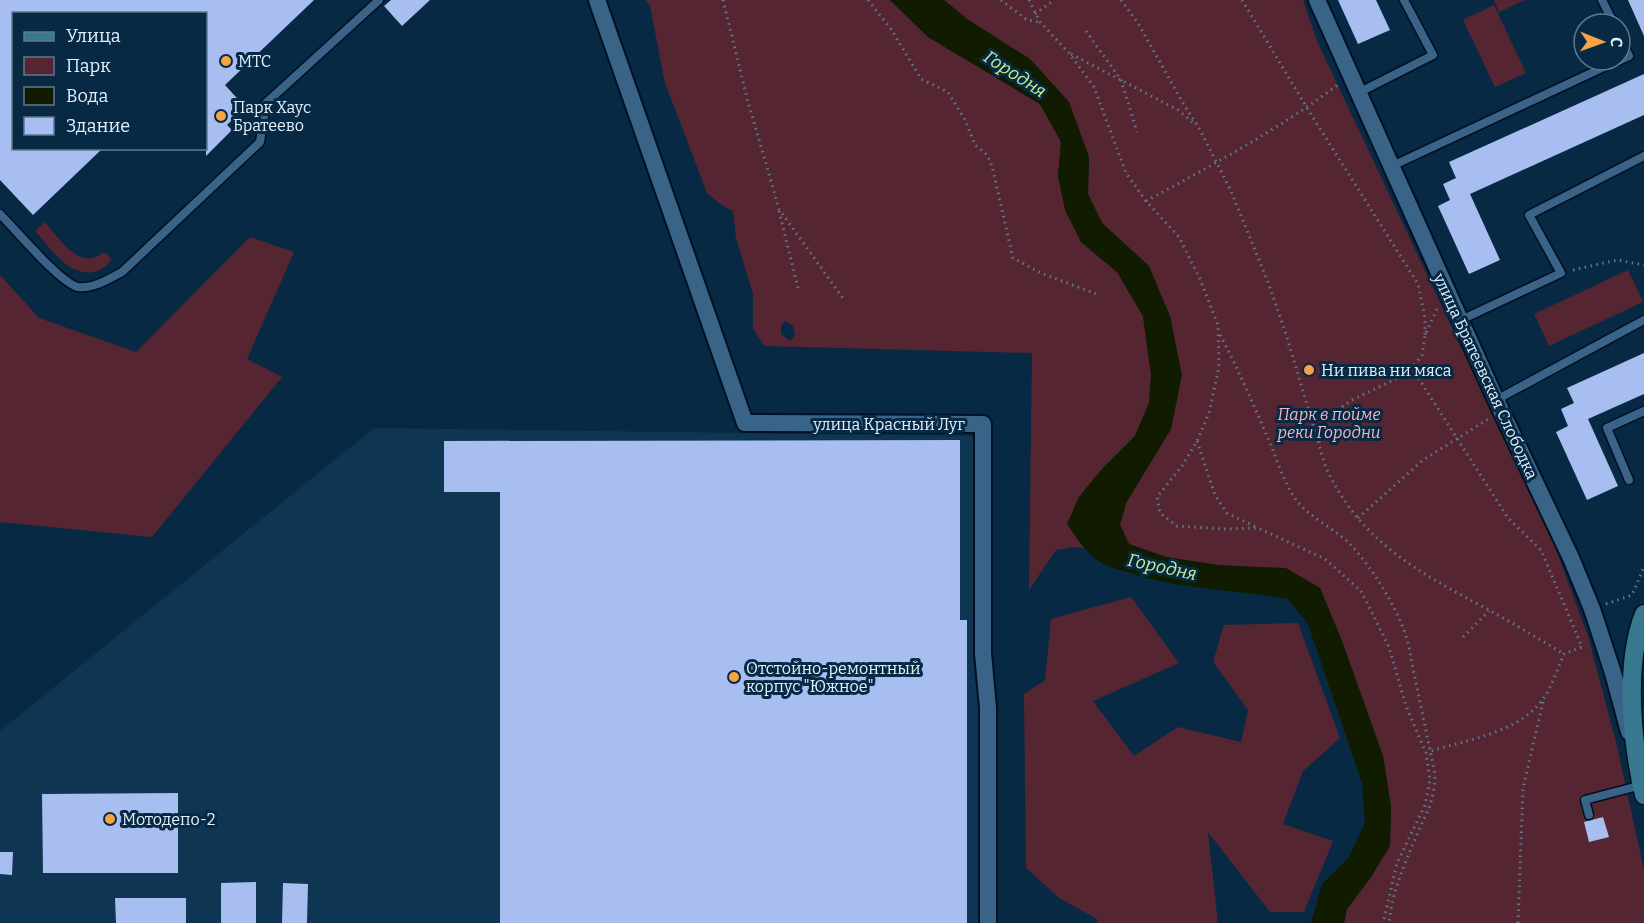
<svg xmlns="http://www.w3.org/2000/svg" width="1644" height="923" font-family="Bitter,serif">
  <rect width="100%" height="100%" fill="#082943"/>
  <path fill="#0e3552" d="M374 428 974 436 979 674 978 923H0V731Z"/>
  <path fill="#552631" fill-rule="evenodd" d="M646 0H890L928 37 1040 104 1061 142 1058 176 1081 242 1117 272 1143 316 1151 375 1149 403 1135 436 1102 469 1079 497 1068 524 1084 548 1073 547 1056 550 1029 590 1032 353 764 346 753 328V294L736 238 733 211 723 206 707 193 665 83 650 6ZM785 321 793 326 795 335 790 341 781 334V325Z
    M944 0H1303L1317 41 1555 547 1588 636 1617 746 1644 870V923H1344L1347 909 1371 877 1390 846 1391 807 1383 756 1342 641 1320 588 1218 565 1166 557 1129 544 1120 525 1126 503 1171 429 1149 266 1102 223 1088 194 1089 157 1069 102 1029 59 967 19Z
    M1494 0H1525L1499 12Z
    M1494 5 1526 73 1495 87 1463 20Z
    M45 222C59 238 80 272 102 253L107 254 111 259C108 265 103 269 97 271 69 279 51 248 35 231Z
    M250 237 294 252 247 359 282 377 152 537 0 522V275L39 318 136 352Z
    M1628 270 1643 302 1549 346 1534 314Z
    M1131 597 1179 663 1093 701 1134 756 1178 727 1241 742 1248 710 1213 662 1224 625 1298 623 1340 738 1303 771 1283 824 1333 841 1304 912H1270L1208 832 1218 923H1098L1097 919 1059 898 1026 868 1024 694 1045 680 1051 619Z"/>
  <path fill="#101b00" d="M890 0H944L967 19 1030 59 1069 102 1089 157 1088 194 1102 223 1149 266 1170 316 1182 375 1171 429 1126 503 1120 525 1129 544 1166 557 1218 565 1286 568 1320 588 1342 641 1383 756 1391 807 1390 846 1371 877 1347 909 1344 923H1311L1322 884 1349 857 1365 823 1362 783 1308 624 1288 599C1234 589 1179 590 1127 572 1120 570 1112 568 1105 565 1088 556 1078 540 1067 524L1079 497 1102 469 1135 436 1149 403 1151 375 1143 316 1117 272 1081 242 1065 210 1058 176 1061 142 1040 104 928 37Z"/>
  <path fill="#a8bef1" d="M0 0H314L225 85 245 107 227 125 232 130 206 156V14H14V148H103L33 215 0 180Z
    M391 0H430L402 26 384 6Z
    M1338 0H1376L1390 30 1358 44Z
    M1628 0H1644V36Z
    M1644 74V115L1470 194 1500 260 1469 274 1438 206 1450 200 1443 184 1456 178 1449 162Z
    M1644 353V394L1588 419 1618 486 1587 500 1556 432 1568 426 1561 409 1574 403 1567 388Z
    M960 440V620H967V923H500V492H444V441Z
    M178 793V873H43L42 794Z
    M1603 817 1609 837 1589 842 1584 822Z
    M0 852H13L12 875 0 874Z
    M256 882V923H221V883Z
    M283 883 308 884 307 923H282Z
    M115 898H186V923H116Z"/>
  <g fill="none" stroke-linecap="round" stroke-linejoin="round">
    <defs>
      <path id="lane" d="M1602 0 1614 24
        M1620 37 1629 56 1620 60
        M1358 93 1433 55 1404 0
        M1392 166 1619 60
        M0 214C14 228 61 284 78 287 93 289 109 279 122 272L260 142 266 103 379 0
        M1461 320 1561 273 1529 215 1644 156
        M1496 400 1644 320
        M1629 480 1607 428 1644 411
        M1589 815 1585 800 1642 785"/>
      <path id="street" d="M597 0 745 423 983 424V653L988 708V923
        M1317 0 1496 400 1571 558 1592 609 1613 673 1629 732"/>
      <path id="secondary" d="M1644 614C1624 664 1632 744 1644 795"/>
    </defs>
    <use href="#lane" stroke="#001123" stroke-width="11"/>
    <use href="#street" stroke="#001123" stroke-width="20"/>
    <use href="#secondary" stroke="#001123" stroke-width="21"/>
    <path stroke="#5f798d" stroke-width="3" stroke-dasharray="1.5 4.5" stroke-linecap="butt" d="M723 0 747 98 779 209 845 301
      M868 0 891 29 921 79 948 92 965 120 975 145 987 155 992 166 1013 258 1041 273 1099 295
      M1001 0 1027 20 1040 22
      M1029 0 1040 22 1069 53 1094 87 1126 173 1146 201 1179 237 1200 279 1218 325 1219 367 1209 413 1197 441 1182 466 1157 497 1160 513 1177 526 1224 529 1258 528 1325 559 1361 591 1389 647 1406 706 1426 753 1430 780 1425 805 1397 863 1383 923
      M1121 0 1138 23 1184 105 1199 128 1231 191 1268 282 1286 334 1325 465C1358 541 1420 573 1489 610 1514 624 1539 639 1564 654
      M1242 0 1307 108 1418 284 1425 318V335
      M1035 14 1054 0
      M1086 31 1121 80 1137 132
      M1071 54 1178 110 1196 125
      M1146 201C1213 165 1279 129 1339 84
      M779 211 799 292
      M1573 270 1617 260 1644 265
      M1220 335C1239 370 1254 406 1270 443 1278 462 1284 484 1297 501 1309 517 1335 529 1350 544 1375 571 1408 623 1411 659L1435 774C1434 805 1427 810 1416 837 1404 865 1392 893 1389 923
      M1412 368 1508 518 1541 550 1582 647 1564 654C1558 667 1553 684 1545 696 1521 733 1469 739 1431 751
      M1197 441 1215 495 1227 513 1258 528
      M1319 442 1343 406 1352 400 1402 376 1412 368 1422 355 1425 335 1438 307
      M1358 518 1423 460 1490 418
      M1606 604 1632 595 1644 567
      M1463 637 1489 611
      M1518 923 1523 788 1544 698"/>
    <use href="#lane" stroke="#396488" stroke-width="8"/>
    <use href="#street" stroke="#396488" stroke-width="16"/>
    <use href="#secondary" stroke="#397990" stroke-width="18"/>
  </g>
  <g fill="#f5a345" stroke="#082943" stroke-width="2">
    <circle cx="226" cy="61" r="6"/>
    <circle cx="221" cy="116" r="6"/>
    <circle cx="1309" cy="370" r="6"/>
    <circle cx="734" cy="677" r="6"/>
    <circle cx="110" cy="819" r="6"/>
  </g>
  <g text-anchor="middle" stroke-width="6" stroke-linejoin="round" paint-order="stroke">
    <g font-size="16" fill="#e2f0fd" stroke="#082943" text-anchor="start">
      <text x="238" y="67">МТС</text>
      <text x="233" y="113">Парк Хаус<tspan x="233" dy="18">Братеево</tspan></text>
      <text x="1321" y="376">Ни пива ни мяса</text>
      <text x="746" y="674">Отстойно-ремонтный<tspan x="746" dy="18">корпус "Южное"</tspan></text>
      <text x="122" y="825">Мотодепо-2</text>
    </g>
    <g font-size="16" fill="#e2f0fd" stroke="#082943">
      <text transform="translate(1486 376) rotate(65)" y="6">улица Братеевская Слободка</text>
      <text x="889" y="430">улица Красный Луг</text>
    </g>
    <g font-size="16" font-style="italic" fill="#f7b6c2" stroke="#082943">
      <text x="1329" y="420">Парк в пойме<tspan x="1329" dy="18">реки Городни</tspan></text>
    </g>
    <g font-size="18" font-style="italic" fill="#c8ef8e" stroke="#082943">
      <text transform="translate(1015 74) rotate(33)" y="6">Городня</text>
      <text transform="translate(1162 567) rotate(12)" y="6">Городня</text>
    </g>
  </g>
  <rect x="12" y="12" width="195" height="138" fill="#082943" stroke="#5f798d" stroke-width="1.5"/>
  <rect x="24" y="32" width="30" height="9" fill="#397990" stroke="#5f798d" stroke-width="1.5"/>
  <text x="66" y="42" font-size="18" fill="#e2f0fd">Улица</text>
  <rect x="24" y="57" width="30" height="18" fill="#552631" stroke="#5f798d" stroke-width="1.5"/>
  <text x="66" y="72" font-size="18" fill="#e2f0fd">Парк</text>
  <rect x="24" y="87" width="30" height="18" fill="#101b00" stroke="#5f798d" stroke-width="1.5"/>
  <text x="66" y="102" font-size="18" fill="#e2f0fd">Вода</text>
  <rect x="24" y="117" width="30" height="18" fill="#a8bef1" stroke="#5f798d" stroke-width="1.5"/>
  <text x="66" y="132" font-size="18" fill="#e2f0fd">Здание</text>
  <g transform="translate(1602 42) rotate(91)"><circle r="28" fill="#082943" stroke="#5f798d" stroke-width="1.5"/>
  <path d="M0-4.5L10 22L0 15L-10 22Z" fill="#f5a345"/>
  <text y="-9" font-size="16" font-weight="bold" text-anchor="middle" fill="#e2f0fd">С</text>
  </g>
</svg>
